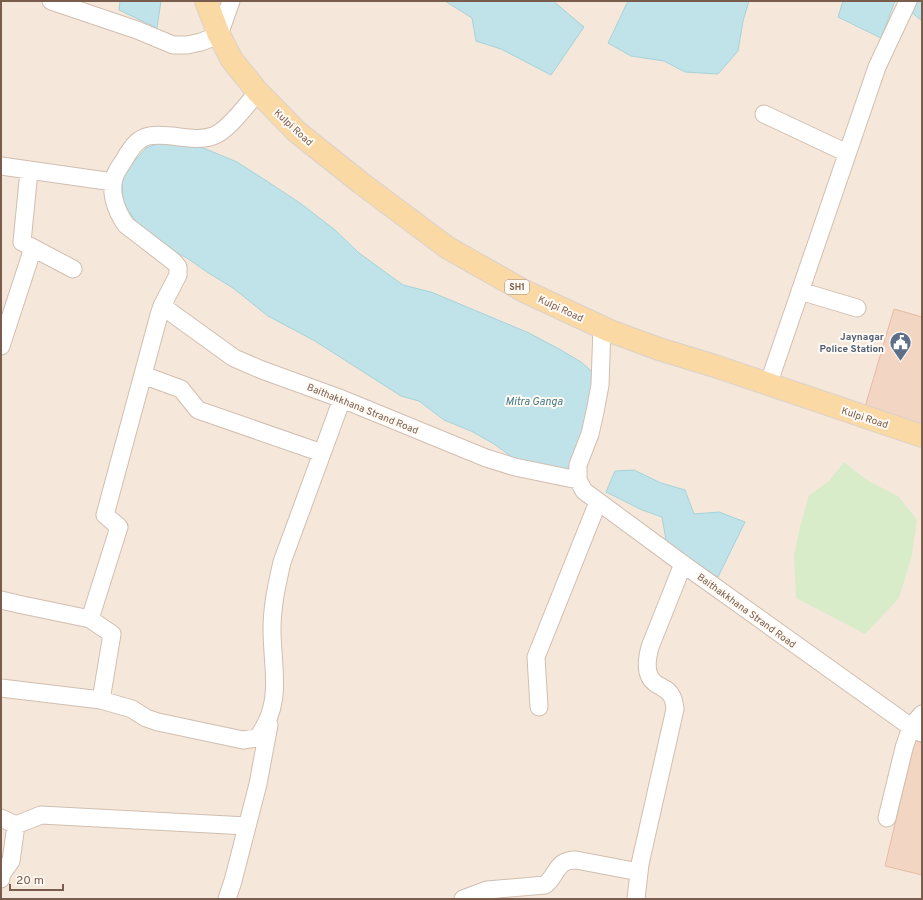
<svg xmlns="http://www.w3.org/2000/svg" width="923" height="900" font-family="Overpass,sans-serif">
  <rect width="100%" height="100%" fill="#fdf6ec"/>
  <path fill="#f5e8da" d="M1 1H922V899H1Z"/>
  <path fill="#d8ecc9" d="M844 462 865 479 898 496 917 520 912 555 899 598 865 634 796 598 794 556 800 527 809 495 829 481Z"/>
  <path fill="#bfe3e8" stroke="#a5d3da" d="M120 1H161L157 28 119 10Z
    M445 1H553L584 27 551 75 501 49 476 41 472 18Z
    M628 1H749L743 21 738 51 718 74 685 72 664 61 631 56 608 43Z
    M843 1H895L881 38 838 17Z
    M915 1H922V21L910 11Z
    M170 139 189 142 237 162 265 180 300 203 335 230 359 253 403 285 431 292 529 333 561 350 581 362 596 375 582 450 569 469 523 465 494 444 471 431 444 420 419 401 401 396 315 341 268 316 233 288 207 272 187 258 148 238 123 203 122 175 146 148Z
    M634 470 661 483 685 490 694 514 719 512 745 522 718 577 667 546 662 517 642 510 606 492 615 471Z"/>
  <path fill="#f3d5c3" stroke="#e6bba3" d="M894 309 922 317V426L865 407Z
    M915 740 922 743V875L885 866Z"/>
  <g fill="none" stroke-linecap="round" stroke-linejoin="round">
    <defs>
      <path id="minor" d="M51 1 137 30 173 45H187L201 42 219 35 231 1
        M764 114 847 153
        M1 166 113 182
        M29 171 22 242 73 269
        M800 291 857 308
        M162 306 234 358 262 370 342 399 486 458 515 467 578 480
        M602 327 600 385 595 412 590 434 578 465V480L584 491 683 564 911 727 922 733
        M1 346 33 248
        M143 375 181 389 198 410 322 453
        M768 385 877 67 908 1
        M1 600 18 604 90 619
        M1 688 101 700 132 709 146 718 158 722 243 740 257 738C284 703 272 669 272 629 272 606 277 584 282 562L342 399
        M101 700 112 634 90 619 119 527 105 515 159 315 162 306 178 275V267L174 262 126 225C116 211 108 190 116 173 119 167 124 161 127 155 133 146 138 138 149 136 168 132 194 143 213 136 228 131 247 104 258 92
        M539 707 536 657 598 502
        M1 818 16 825 11 861 1 875V879
        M887 818 904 748 911 727 922 714
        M16 825 41 815 247 826
        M227 899 233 881 258 784 269 725
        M463 899 487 890 545 885C558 875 555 860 576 860L639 872
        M636 899 640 864 675 709C674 700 672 692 663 688 661 686 657 685 655 683 644 675 647 658 650 647L683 564"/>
      <path id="major" d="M206 1 219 35 232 60 258 92 297 132 361 183 448 248 524 291 610 331 659 349 718 367 922 436"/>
    </defs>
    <use href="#minor" stroke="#d1beb0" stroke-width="19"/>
    <use href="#major" stroke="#dad1cd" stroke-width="24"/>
    <use href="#minor" stroke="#fff" stroke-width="17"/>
    <use href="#major" stroke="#fbd9a5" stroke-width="22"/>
  </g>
  <defs>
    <symbol id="civic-pin" viewBox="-11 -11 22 30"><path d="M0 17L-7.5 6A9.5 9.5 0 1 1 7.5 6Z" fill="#5c6f8a" stroke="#fffaf3"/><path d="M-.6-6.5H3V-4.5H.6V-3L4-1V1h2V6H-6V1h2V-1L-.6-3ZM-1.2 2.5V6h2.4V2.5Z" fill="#fff"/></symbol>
  </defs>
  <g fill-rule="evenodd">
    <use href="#civic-pin" x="888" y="330" width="25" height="34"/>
  </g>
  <g text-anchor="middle" stroke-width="4" stroke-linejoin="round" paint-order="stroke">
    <rect fill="#fffaf3" stroke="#a28b7f" stroke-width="1" x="505" y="280" width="24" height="14" rx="3"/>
    <g font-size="9" font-weight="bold" fill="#7a5c4d">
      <text x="517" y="290">SH1</text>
    </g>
    <g font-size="10" fill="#7a5c4d" stroke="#fffaf3">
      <text transform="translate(294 127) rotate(43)" y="4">Kulpi Road</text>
      <text transform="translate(561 308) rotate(25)" y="4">Kulpi Road</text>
      <text transform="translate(363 408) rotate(22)" y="4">Baithakkhana Strand Road</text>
      <text transform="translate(865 417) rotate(18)" y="4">Kulpi Road</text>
      <text transform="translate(747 610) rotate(36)" y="4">Baithakkhana Strand Road</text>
    </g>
    <g font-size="10" font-weight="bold" fill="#4e5e75" stroke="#fffaf3" text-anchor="end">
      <text x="884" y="340">Jaynagar<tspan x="884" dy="12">Police Station</tspan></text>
    </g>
    <g font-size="11" font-style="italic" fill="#437c86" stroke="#fffaf3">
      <text x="534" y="405">Mitra Ganga</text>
    </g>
  </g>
  <rect width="923" height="900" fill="none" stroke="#7a5c4d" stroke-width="4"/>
  <path d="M10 884v6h53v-6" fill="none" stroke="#7a5c4d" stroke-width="2"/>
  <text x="16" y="884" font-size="12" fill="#7a5c4d" stroke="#fffaf3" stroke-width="3" paint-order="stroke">20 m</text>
</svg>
